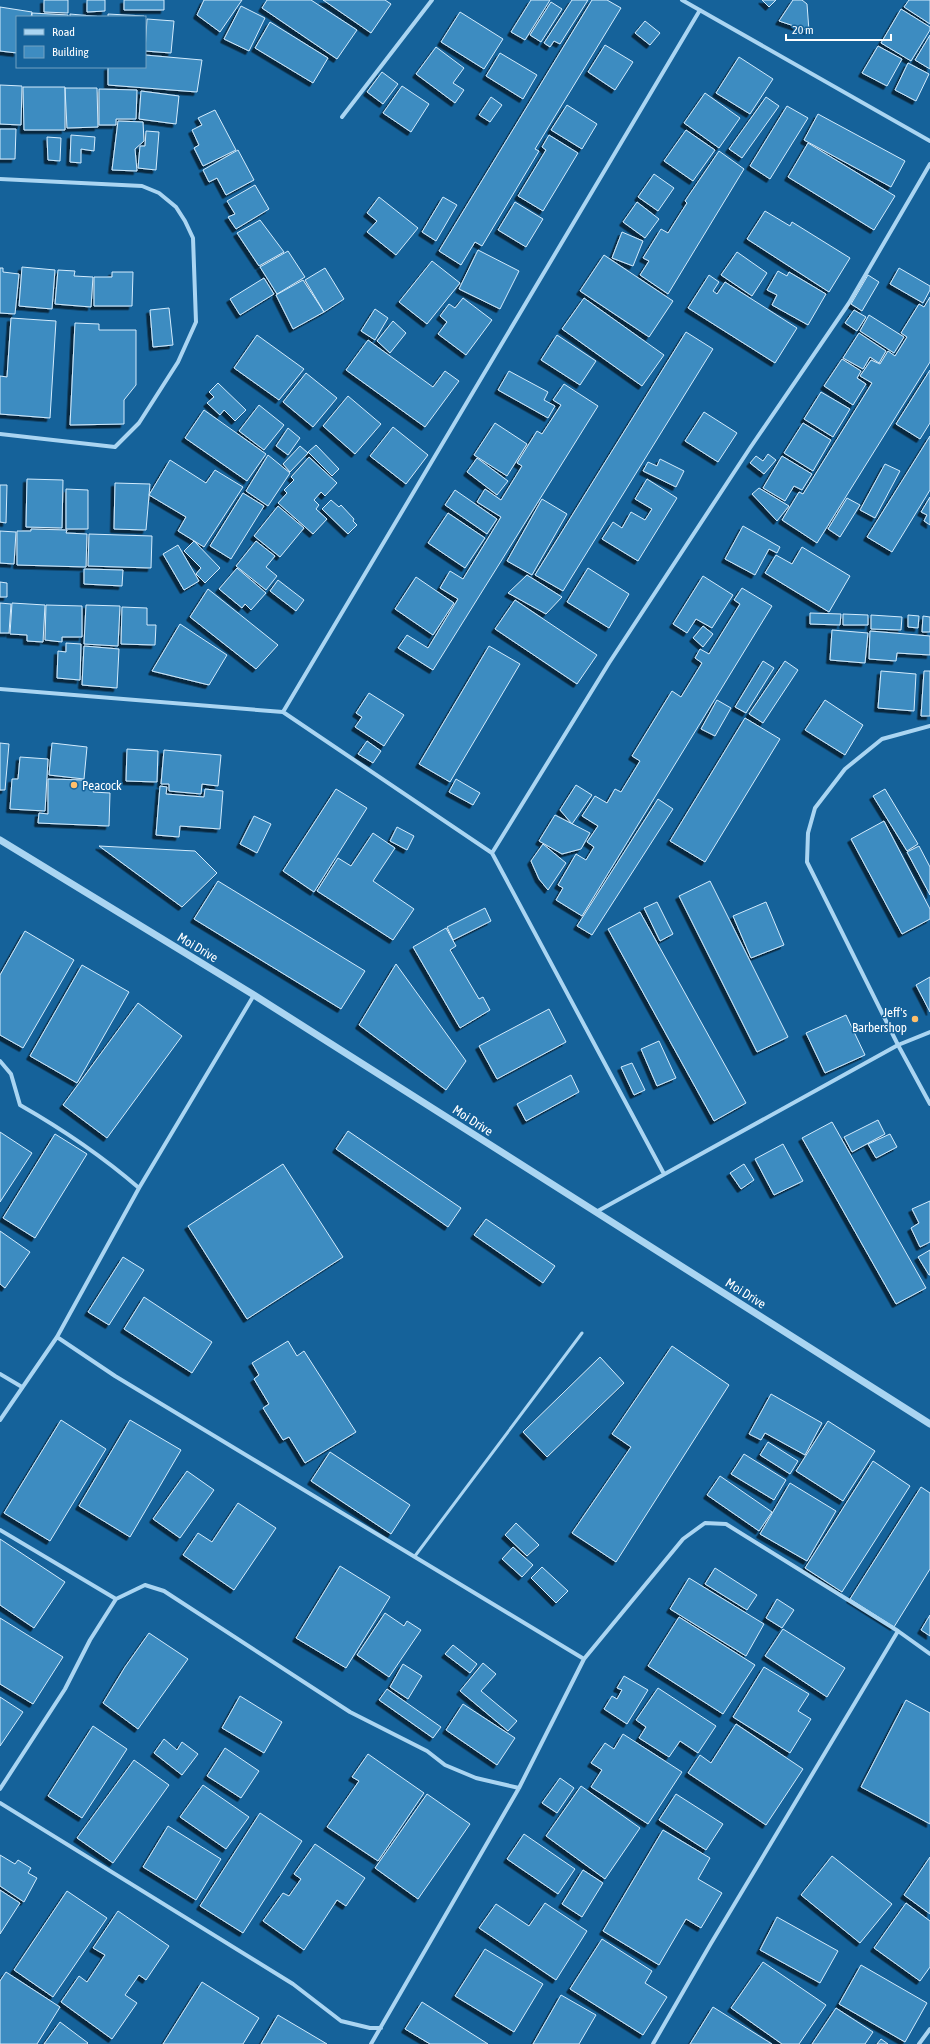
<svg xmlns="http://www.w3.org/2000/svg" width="930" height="2044" font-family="'Asap Condensed',sans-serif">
  <defs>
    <filter id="shadow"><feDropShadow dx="-3.5" dy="3.5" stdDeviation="0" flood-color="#0009"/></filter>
  </defs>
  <rect width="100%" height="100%" fill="#15629a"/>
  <path fill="#3e8cc1" stroke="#d2ebfd" filter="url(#shadow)" d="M44 0H68V13L44 12Z
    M87 0H105V11L87 12Z
    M124 0H164V10H124Z
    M204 0H242L220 32 197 15Z
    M267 0H311L357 30 337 59 262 8Z
    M323 0H385L391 4 371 33Z
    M531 0H550L525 40 511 32Z
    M572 0H588L560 44 554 41 550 47 544 43Z
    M592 0H607L621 8 535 149 539 151 482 246 475 242 461 265 439 251Z
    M762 0H776L769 7Z
    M793 0H802L807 4 809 31 779 21Z
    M909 0H930V24L904 7Z
    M551 2 562 9 541 42 530 35Z
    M241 6 265 18 249 51 224 39Z
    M0 7 32 12 31 17H17V53L0 51Z
    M901 9 930 27V30L911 61 881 43Z
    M460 12 503 39 484 69 441 42Z
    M32 13 68 15V17H32Z
    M70 14 103 17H70Z
    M108 14 144 16V17H108Z
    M147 19 174 21 171 53 145 51Z
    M645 21 660 33 650 45 635 33Z
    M270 22 328 58 313 83 255 48Z
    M930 35V69L915 60Z
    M605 45 633 62 615 90 588 72Z
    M878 46 902 59 887 86 862 73Z
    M436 47 464 68 453 83 464 90 455 103 416 74Z
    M500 53 537 75 523 99 486 76Z
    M145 55 202 60 197 92 108 85V67H145Z
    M739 57 773 79 750 114 716 93Z
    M908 63 929 74 916 101 895 90Z
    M382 72 398 84 383 104 367 92Z
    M0 85 22 86 21 125 0 124Z
    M402 86 429 104 411 132 383 113Z
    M23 87H65V130H24Z
    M65 88H97L98 127 67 128Z
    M99 89 137 90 136 119H116V125H99Z
    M141 91 179 96 176 124 139 119Z
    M705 93 740 118 719 148 684 123Z
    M491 97 502 105 490 122 479 115Z
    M766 97 779 106 742 158 729 149Z
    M567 105 597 124 582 149 551 130Z
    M787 106 808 118 770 179 750 166Z
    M215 110 236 150 203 166 194 148 199 145 192 130 202 125 198 118Z
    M818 114 905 161 891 187 804 140Z
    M118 121 143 122 144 141 135 149 137 171 112 170Z
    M0 129H16L15 159H0Z
    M686 130 715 150 693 181 664 161Z
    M146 131 159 132 156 170 138 168 140 146H145Z
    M71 135 95 137 94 151 81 149V163L70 162Z
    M549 135 578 153 543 211 518 196 546 150 542 147Z
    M47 137 61 138 60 161 48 160Z
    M808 143 895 196 874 230 788 177Z
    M238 150 254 180 226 195 217 178 209 182 203 170Z
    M719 151 744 169 668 294 640 275 649 261 643 258 661 229 668 233 687 203 685 201Z
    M654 174 674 188 658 211 638 197Z
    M255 185 269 209 236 229 228 217 235 214 227 201Z
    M379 197 418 228 396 255 367 232 377 221 367 213Z
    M443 197 457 205 436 241 422 232Z
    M515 202 543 219 526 247 498 230Z
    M637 202 659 219 645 238 623 222Z
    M765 211 790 226 792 222 850 258 829 292 747 239Z
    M260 220 284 252 259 266 237 233Z
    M622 232 643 241 633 266 612 258Z
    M478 250 519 271 500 309 459 289Z
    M288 251 305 277 277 294 260 267Z
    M737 252 767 273 752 296 721 275Z
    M604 255 673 301 649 337 580 291Z
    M432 261 460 283 427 324 399 302Z
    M22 267 55 270 52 309 19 306Z
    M0 268H3V272L19 274 15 314 0 313Z
    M325 268 344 299 324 312 305 280Z
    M899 268 930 286V290L923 303 890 284Z
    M58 270 75 271 74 276 93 277 91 307 55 304Z
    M778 271 787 276 789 272 826 294 808 325 772 305 777 295 767 290Z
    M112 272H133L132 306H94V277H112Z
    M709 275 719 282 713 291 717 294 725 282 797 328 775 363 688 308Z
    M868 275 879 282 862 311 851 304Z
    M264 278 274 294 240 315 230 299Z
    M303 280 324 312 293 329 276 295Z
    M930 297V362L817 543 782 520 799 492 803 494 872 383 860 376 871 360 880 364 888 351 895 356 907 337 901 333 919 304 924 307Z
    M463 298 492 320 466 355 438 334 447 322 440 316 449 304 455 308Z
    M584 298 664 355 642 386 562 329Z
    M169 308 173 345 153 347 150 310Z
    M375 309 388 318 375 340 361 331Z
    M854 310 866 317 857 331 845 323Z
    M869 315 904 337 894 353 860 331Z
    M11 318 56 321 50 418 0 414V376L7 377Z
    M393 321 406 333 390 353 377 341Z
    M75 323 99 324V330H136V385L124 400V424L70 425Z
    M686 332 713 349 563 591 535 575Z
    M859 333 886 351 879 363 870 357 863 369 843 358Z
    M257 335 304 369 279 400 234 368Z
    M557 335 596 361 580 385 541 360Z
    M368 340 433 387 445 371 459 381 425 427 346 370Z
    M842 359 861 371 857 378 866 384 853 405 824 386Z
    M930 370V423L920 439 896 424Z
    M509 371 548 392 544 400 555 406 548 418 498 390Z
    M306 373 337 398 313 427 283 402Z
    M218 383 246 410 235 421 224 410 220 415 207 403 214 397 209 392Z
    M564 384 598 406 433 670 398 648 407 635 428 648 458 599 440 588 450 571 463 579 501 517 477 502 485 489 501 500 522 466 517 463 537 431 542 434 561 405 553 400Z
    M821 392 850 409 833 437 804 419Z
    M348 396 381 424 355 454 323 426Z
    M259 405 284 425 264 450 239 431Z
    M204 410 266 454 247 481 185 438Z
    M704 412 737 433 718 462 685 441Z
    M495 423 527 444 507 476 474 455Z
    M803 423 831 440 813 471 784 453Z
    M393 427 428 455 406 484 370 456Z
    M288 428 300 438 288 455 276 446Z
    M930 436V490L892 552 867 537Z
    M316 445 339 469 332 476 308 452Z
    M300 446 308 453 290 472 283 464Z
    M768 454 776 460 764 474 750 463 756 456 763 461Z
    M268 455 290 473 268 506 246 491Z
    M782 456 812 474 802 490 794 486 785 501 763 488Z
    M309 457 337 483 325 496 321 492 314 500 319 505 316 509 327 519 313 534 278 503 287 493 284 490 294 480 291 477Z
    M477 458 508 481 497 495 467 472Z
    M660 459 684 471 676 487 643 471 648 462 657 466Z
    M170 460 206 483 215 470 243 487 204 547 178 531 186 517 149 495Z
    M885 464 900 471 875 518 860 510Z
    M27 479 63 480 62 528 26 527Z
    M647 479 677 498 638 561 602 539 613 522 622 528 631 512 645 520 652 509 635 499Z
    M115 483 150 484 146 530 114 529Z
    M0 485H7L6 523 0 522Z
    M759 488 789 506 777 521 752 494Z
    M66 489 88 490V529H66Z
    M455 490 497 519 487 534 445 505Z
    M243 493 264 506 231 559 210 546Z
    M930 497V525L924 521 927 515 921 512Z
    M847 498 860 505 840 537 828 529Z
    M542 499 567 514 532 575 507 561Z
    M331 500 339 507 341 505 354 519 353 521 357 525 348 534 322 509Z
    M278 506 304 528 280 557 254 536Z
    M448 513 485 538 465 568 428 543Z
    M743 526 780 547 777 553 769 549 755 575 725 559Z
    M31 529 67 530 66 533 87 534 86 567 17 565V531H31Z
    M0 531 16 532 14 564 0 563Z
    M89 534 152 536 151 568 88 566Z
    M194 541 220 568 205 583 196 574 201 568 184 551Z
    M256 541 275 556 266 567 277 576 266 590 236 566Z
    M178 545 199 581 184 590 163 554Z
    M802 547 850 576 829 612 765 573 776 555 792 564Z
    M237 568 266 593 251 610 245 604 242 608 219 589Z
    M588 568 629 594 609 628 567 602Z
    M84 569 123 570 122 586 84 584Z
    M527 575 562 597 546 614 508 593Z
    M703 576 733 595 712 628 696 619 687 633 673 624Z
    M416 577 454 603 433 635 395 609Z
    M278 580 304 600 296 611 270 591Z
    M0 582 7 583V597H0Z
    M742 588 772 606 582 916 556 900 563 888 558 885 576 854 586 860 594 847 587 842 598 826 582 816 595 796 607 803 615 789 621 792 640 761 632 756 672 691 681 697 702 663 695 658 700 649 709 654 740 604 734 600Z
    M208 589 278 645 256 669 190 617Z
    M515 600 597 655 577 684 495 629Z
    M0 603 11 604 9 633H0Z
    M12 603 45 605 43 642 27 641V635L10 634Z
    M46 605 82 606V637H62V642L45 640Z
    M86 605 120 606 118 646 84 644Z
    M122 607 147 608V625H156L155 645 121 644Z
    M810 613 841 614 840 625 810 624Z
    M843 614 868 615V625H843Z
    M871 615 902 617 901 630 871 629Z
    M908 615 919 616 918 628 908 627Z
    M923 616 930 617V632H922Z
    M180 624 227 655 209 685 152 671Z
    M703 626 713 634 703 647 693 638Z
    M832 630 868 633 865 663 830 660Z
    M870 631 930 636V655L897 653 896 661 869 659Z
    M66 643 81 644 80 680 57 678 58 651 66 652Z
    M84 646 119 649 117 688 82 685Z
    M489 646 520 664 450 782 419 764Z
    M763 661 774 668 746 713 735 707Z
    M785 661 798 670 763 723 749 714Z
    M881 671 916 674 914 711 878 708Z
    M924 671H930V716H921Z
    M369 693 404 715 384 746 355 727 362 717 356 713Z
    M717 700 731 708 715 736 701 729Z
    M825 700 863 725 845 755 805 730Z
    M745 718 780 739 705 862 670 841Z
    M367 741 381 751 373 763 358 754Z
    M0 743 9 744 5 790H0Z
    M52 743 87 747 84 779 49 775Z
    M127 749 158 751 157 782 126 781Z
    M164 750 221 755 218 786 202 784 201 794 169 791V784H161Z
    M20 757 48 759 45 811 10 809 12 779H18Z
    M48 779 84 780V785H94L93 792 110 793 109 826 38 823 39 813 48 814Z
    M456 779 480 793 473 805 449 792Z
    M576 785 592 795 572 824 560 810Z
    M160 786 167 787 166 794 204 797 205 789 223 791 220 829 180 826 179 837 156 835Z
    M336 789 367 808 314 892 283 871Z
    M885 789 918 844 907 851 873 796Z
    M658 799 673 809 592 935 577 926Z
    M555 815 590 833 581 849 562 854 539 841Z
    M254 816 271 824 257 853 240 844Z
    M884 821 930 909V919L902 934 851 839Z
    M397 827 414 836 407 850 390 841Z
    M373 833 395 848 373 881 414 909 393 940 317 891 338 858 351 866Z
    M543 844 566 863 548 890 539 879 531 861Z
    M99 846 195 851 217 873 182 907Z
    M919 846 930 867V895L907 852Z
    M218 881 365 971 341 1009 194 919Z
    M710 881 788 1037 757 1052 679 896Z
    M657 902 673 934 660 941 644 908Z
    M766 902 784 945 751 958 733 916Z
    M485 908 491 921 453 940 447 927Z
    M640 912 746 1103 714 1121 608 929Z
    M446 928 456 946 450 950 479 999 483 997 490 1010 460 1028 413 947Z
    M25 931 74 960 23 1048 0 1035V975Z
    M396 964 466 1061 446 1090 359 1025Z
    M82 965 129 992 77 1083 30 1056Z
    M930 977V1012L916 985Z
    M138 1003 182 1036 107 1138 63 1105Z
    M549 1009 566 1042 497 1079 479 1046Z
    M846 1015 865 1055 825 1073 806 1033Z
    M659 1041 676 1078 657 1086 641 1049Z
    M632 1063 645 1090 634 1095 621 1067Z
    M571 1075 579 1092 526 1121 517 1104Z
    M878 1120 885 1134 852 1152 844 1137Z
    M832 1122 926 1288 896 1304 802 1138Z
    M348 1131 461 1208 448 1227 336 1149Z
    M0 1132 32 1153 0 1202Z
    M55 1134 87 1154 35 1238 3 1218Z
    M890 1134 897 1147 876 1158 868 1144Z
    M783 1144 803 1181 774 1195 755 1159Z
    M283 1164 343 1257 247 1319 188 1226Z
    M744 1164 754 1180 741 1189 730 1173Z
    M930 1201V1242L920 1247 911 1228 919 1223 912 1209Z
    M486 1219 555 1266 543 1283 474 1235Z
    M0 1231 30 1252 5 1288 0 1284Z
    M930 1250V1275H929L918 1257Z
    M123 1257 144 1270 109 1325 88 1312Z
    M144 1297 212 1342 192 1373 124 1329Z
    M288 1341 297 1356 304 1351 356 1432 305 1463 289 1437 283 1440 263 1408 269 1404 254 1379 259 1375 252 1363Z
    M672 1346 729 1385 616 1562 572 1533 631 1447 612 1434Z
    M600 1357 624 1383 547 1457 523 1432Z
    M771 1394 822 1423 805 1455 765 1433 761 1440 749 1434Z
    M61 1420 106 1449 50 1541 4 1513Z
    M130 1420 181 1450 130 1537 79 1506Z
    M828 1421 875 1451 843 1501 796 1471Z
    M768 1442 798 1461 790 1474 760 1455Z
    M330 1452 410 1505 391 1534 311 1481Z
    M744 1454 786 1480 774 1500 731 1474Z
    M873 1461 910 1486 842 1592 805 1568Z
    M187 1471 214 1490 180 1538 153 1519Z
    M720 1476 772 1512 759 1531 707 1495Z
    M790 1483 836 1511 807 1561 760 1534Z
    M921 1487 930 1493V1569L894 1627 850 1599Z
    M238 1503 276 1528 234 1590 183 1555 198 1533 212 1542Z
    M516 1523 539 1545 527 1556 505 1535Z
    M0 1539 65 1582 34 1628 0 1605Z
    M513 1547 533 1565 522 1577 502 1559Z
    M340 1566 390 1597 346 1668 296 1638Z
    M542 1567 568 1591 556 1603 531 1578Z
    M715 1568 757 1595 747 1610 705 1584Z
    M689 1578 764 1624 746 1656 670 1609Z
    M777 1599 794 1610 782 1628 766 1618Z
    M385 1613 404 1626 407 1621 421 1630 389 1677 357 1655Z
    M930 1615V1636L921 1630Z
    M679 1617 755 1665 723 1714 648 1666Z
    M0 1618 63 1657 33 1704 0 1684Z
    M783 1629 845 1668 827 1697 765 1656Z
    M149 1633 188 1659 138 1729 103 1703 125 1667Z
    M453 1645 477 1664 470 1673 445 1654Z
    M483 1663 496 1674 481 1691 517 1721 508 1731 460 1691Z
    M403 1664 422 1676 408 1699 390 1687Z
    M764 1667 809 1694 798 1711 811 1719 790 1753 733 1717Z
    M624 1676 648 1690 627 1724 604 1709 612 1696 617 1699 622 1690 617 1688Z
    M658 1688 716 1726 698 1753 680 1741 669 1757 639 1738 646 1727 636 1720Z
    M387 1689 441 1727 433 1738 379 1700Z
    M240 1696 282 1722 264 1753 222 1728Z
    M0 1697 23 1712 0 1746Z
    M906 1700 930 1713V1824L861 1787Z
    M463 1704 515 1738 497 1765 446 1730Z
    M736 1724 803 1769 766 1825 688 1773 700 1755 711 1763Z
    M93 1726 127 1749 82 1818 48 1796Z
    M623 1734 682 1772 648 1824 591 1787 602 1770 591 1763 605 1743 614 1749Z
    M164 1739 177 1750 182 1742 198 1754 182 1775 154 1753Z
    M225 1748 259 1771 241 1798 207 1776Z
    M368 1754 424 1793 378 1861 327 1827 359 1781 352 1777Z
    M134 1760 169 1785 113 1863 77 1838Z
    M560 1778 574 1788 557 1813 542 1803Z
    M203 1785 249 1817 226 1849 180 1817Z
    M581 1786 640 1828 605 1879 546 1836Z
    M427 1794 470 1824 418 1899 375 1868Z
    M676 1794 723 1824 706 1850 659 1820Z
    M260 1813 302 1841 243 1933 200 1906Z
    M168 1826 221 1859 196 1900 143 1867Z
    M663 1830 710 1858 698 1879 722 1893 701 1928 686 1919 659 1965 603 1931Z
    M524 1834 575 1869 558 1894 507 1859Z
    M315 1844 365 1878 346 1906 337 1900 304 1950 263 1921 283 1893 289 1896 301 1879 294 1874Z
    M0 1855 15 1864 18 1860 31 1868 28 1873 37 1878 24 1902 0 1886Z
    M832 1856 892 1904 860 1943 801 1895Z
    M930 1857V1914L904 1895Z
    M583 1870 603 1883 582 1917 562 1904Z
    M0 1890 20 1903 0 1934Z
    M67 1891 107 1918 53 1997 14 1970Z
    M545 1903 587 1931 556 1980 479 1928 496 1904 529 1926Z
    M906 1903 930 1921V1967L920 1981 874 1948Z
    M118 1911 169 1946 146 1980 139 1975 125 1995 137 2003 112 2039 61 2002 79 1976 87 1982 105 1955 93 1948Z
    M777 1917 838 1951 820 1983 760 1950Z
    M602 1939 652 1971 645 1983 667 1997 643 2035 570 1989Z
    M485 1949 543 1984 514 2032 455 1996Z
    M763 1962 826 2005 799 2044H782L731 2008Z
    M861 1965 927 2003 905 2042 839 2004Z
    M6 1972 60 2007 37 2044H0V1981Z
    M202 1982 259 2018 243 2044H163Z
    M561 1995 596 2015 579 2044H533Z
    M422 2002 488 2044H430L405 2029Z
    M713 2007 772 2044H690Z
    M836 2008 873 2032 865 2044H812Z
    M278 2015 327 2044H261Z
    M60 2022 88 2043 87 2044H44Z
    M881 2039 888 2044H877Z"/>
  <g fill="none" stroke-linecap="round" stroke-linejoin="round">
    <path stroke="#aad5f2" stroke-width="3" d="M415 1556 582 1333"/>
    <path stroke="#aad5f2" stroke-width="4" d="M682 0 930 141
      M342 117 432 0
      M0 179 142 186 159 193 176 207 185 221 193 238 196 322 178 362 139 423 115 447 0 434
      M0 689 283 712 492 853 664 1174
      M283 712 700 10
      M930 726 882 739 845 769 815 808 808 833 807 862 898 1045 930 1104
      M492 853 609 663 750 448 849 303 930 164
      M0 1061 11 1074 20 1105C62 1129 102 1156 139 1188
      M596 1212 898 1045 930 1032
      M57 1337 115 1376 584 1659
      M0 1374 22 1387
      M0 1420 57 1337 139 1188 254 995
      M0 1530 116 1599
      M0 1789 65 1689 90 1640 116 1599 145 1585 164 1591 350 1712 427 1751 445 1765 476 1778 519 1788
      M0 1803 293 1984 341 2021 370 2028H381
      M371 2044 519 1788 584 1659 683 1539 705 1523 726 1524 898 1631 930 1654
      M653 2044 710 1945 898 1631
      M919 2044 930 2029"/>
    <path stroke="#aad5f2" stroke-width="7" d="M0 840 254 995 930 1424"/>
  </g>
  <g fill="#ffbf6b" stroke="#15629a" stroke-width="1.5">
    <circle cx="74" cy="785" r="4"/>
    <circle cx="915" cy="1019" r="4"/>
  </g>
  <g text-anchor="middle" stroke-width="3" stroke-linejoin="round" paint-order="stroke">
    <g font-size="13" fill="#fff" stroke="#15629a" text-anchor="start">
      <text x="82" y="790">Peacock</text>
      <text x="907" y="1017" text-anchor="end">Jeff's<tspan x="907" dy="15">Barbershop</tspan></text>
    </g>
    <g font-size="13" fill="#fff" stroke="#15629a">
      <text transform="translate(198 947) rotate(31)" y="5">Moi Drive</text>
      <text transform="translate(473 1120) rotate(33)" y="5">Moi Drive</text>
      <text transform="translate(746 1293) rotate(32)" y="5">Moi Drive</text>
    </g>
  </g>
  <rect x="16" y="16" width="130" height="52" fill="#15629a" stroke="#73a1c2"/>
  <rect x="24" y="29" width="20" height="6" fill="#aad5f2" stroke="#73a1c2"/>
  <text x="52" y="36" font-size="12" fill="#ffffff">Road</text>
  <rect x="24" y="46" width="20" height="12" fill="#3e8cc1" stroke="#73a1c2"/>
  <text x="52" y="56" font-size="12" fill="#ffffff">Building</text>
  <path d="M786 34v6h105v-6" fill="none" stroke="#ffffff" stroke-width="2"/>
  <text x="792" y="34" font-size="12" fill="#ffffff" stroke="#15629a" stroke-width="3" paint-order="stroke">20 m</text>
</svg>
